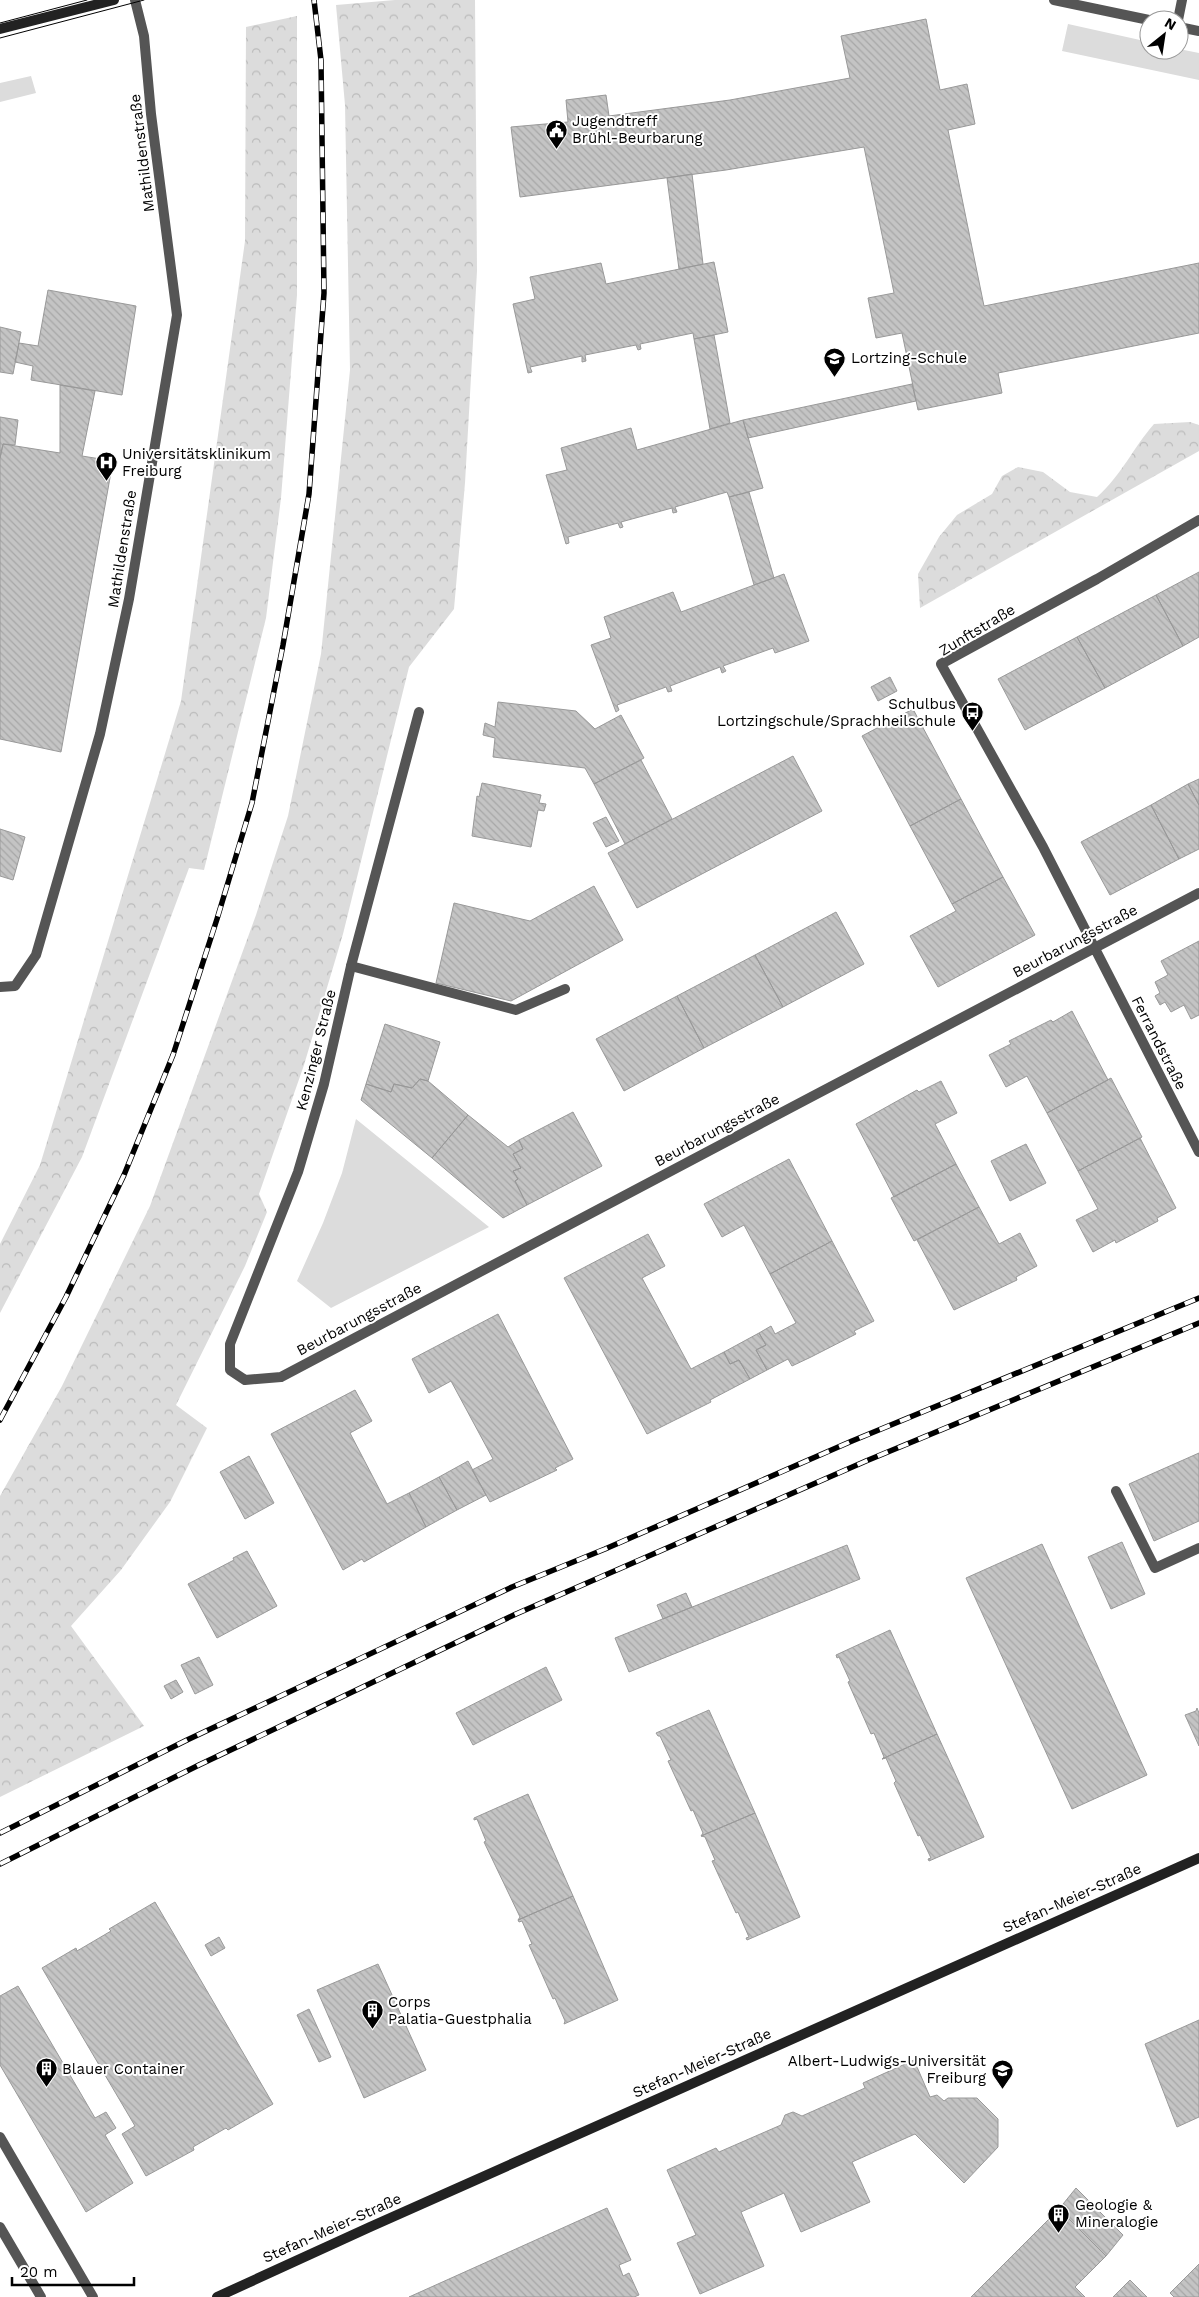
<svg xmlns="http://www.w3.org/2000/svg" width="1199" height="2297" font-family="'Work Sans',sans-serif">
  <defs>
    <pattern id="forest-crowns" width="20" height="18" patternUnits="userSpaceOnUse" patternTransform="scale(1.25)"><rect width="20" height="18" fill="#dcdcdc"/><path d="M2 6a3 3 0 1 1 6 0M12 15a3 3 0 1 1 6 0" fill="none" stroke="#bbb"/></pattern>
    <pattern id="building-back-hatch" width="6" height="6" patternUnits="userSpaceOnUse" patternTransform="scale(1.25)"><rect width="6" height="6" fill="#c4c4c4"/><path d="M-1 5l2 2M0 0l6 6M5-1l2 2" fill="none" stroke="#a7a7a7"/></pattern>
  </defs>
  <rect width="100%" height="100%" fill="#fff"/>
  <path fill="#dcdcdc" d="M1068 24 1149 42V50L1179 49 1199 53V80L1062 51Z
    M31 76 36 93 0 102V83Z
    M356 1119 489 1227 331 1308 297 1281 323 1223 342 1173Z"/>
  <path fill="url(#forest-crowns)" d="M395 0H475L477 271 465 483 454 609 409 667 343 934 304 1065 259 1194 267 1212 245 1266 176 1405 207 1428 170 1502 121 1570 71 1626 144 1726 0 1797V1496L62 1386 150 1206 256 915 288 816 321 654 350 370 345 105 336 5Z
    M297 16V295L281 498 266 618 204 870 189 868 82 1157 0 1313V1244L40 1165 181 701 245 241 246 27Z
    M1190 422 1199 425V451L920 608 918 574 939 537 957 515 992 494 1002 476 1018 467 1043 472 1070 492 1097 497C1121 476 1133 448 1154 424Z"/>
  <path fill="url(#building-back-hatch)" stroke="#999" d="M926 19 940 90 967 84 975 124 948 130 984 306 1199 263V333L998 373 1002 393 918 410 902 333 876 338 868 298 894 293 864 147 726 170 520 197 511 127 568 122 566 100 606 95 609 116 730 100 850 78 841 36Z
    M692 174 703 264 679 269 667 178Z
    M714 262 728 332 694 339 693 333 640 344 641 349 638 350 636 345 585 355 586 361 582 362V356L530 367 532 372 528 373 513 304 535 299 530 277 601 263 606 284Z
    M48 290 136 306 122 395 31 380 33 366 15 362 19 343 38 346Z
    M0 327 21 332 13 374 0 372Z
    M714 335 730 423 710 429 694 339Z
    M912 384 916 401 748 438 743 420Z
    M60 385 95 391 82 456 113 461 61 752 0 739V458L3 444 60 453Z
    M0 417 18 420 15 445 3 444 0 458Z
    M743 420 763 488 729 497 727 492 675 507 677 512 673 513 672 508 621 522 623 527 620 528 618 523 568 537 569 543 566 544 546 475 567 470 561 448 631 428 637 450Z
    M749 492 774 578 754 585 729 497Z
    M1199 572V637L1183 646 1156 595Z
    M784 574 809 641 775 653 773 648 723 666 726 671 722 673 720 667 670 686 672 691 668 692 666 687 617 705 619 710 616 712 591 645 611 638 604 617 673 592 681 612Z
    M1156 595 1183 646 1105 688 1077 637Z
    M1077 637 1105 688 1025 730 998 679Z
    M890 677 897 691 878 701 871 687Z
    M498 702 576 711 595 729 621 715 644 758 594 784 585 768 493 757 495 738 483 735 485 723 495 727Z
    M913 709 961 799 910 826 862 736Z
    M793 756 822 811 637 908 608 853Z
    M641 760 672 819 625 844 594 784Z
    M1199 779V805L1188 784Z
    M482 783 541 795 539 803 546 804 544 811 538 810 531 847 472 836 477 796 479 797Z
    M1188 784 1199 805V849L1179 859 1151 805Z
    M961 799 1003 877 952 904 910 826Z
    M1151 805 1179 859 1110 895 1081 842Z
    M606 817 619 841 606 847 593 823Z
    M0 829 25 837 13 880 0 876Z
    M1003 877 1035 935 938 987 910 936 956 911 952 904Z
    M594 886 623 940 511 1001 436 983 454 903 530 921Z
    M836 912 864 964 783 1007 755 955Z
    M1199 941V1015L1191 1019 1184 1005 1171 1012 1165 1002 1160 1005 1155 996 1160 993 1155 982 1168 975 1161 961Z
    M755 955 783 1007 704 1048 677 996Z
    M677 996 704 1048 624 1091 596 1039Z
    M1072 1011 1108 1080 1047 1113 1027 1076 1006 1087 989 1055 1011 1044 1009 1041 1051 1020 1053 1022Z
    M385 1024 440 1042 428 1081 420 1079 412 1088 394 1084 391 1092 366 1084Z
    M1111 1078 1142 1137 1078 1171 1047 1113Z
    M420 1079 428 1081 468 1115 432 1158 361 1100 366 1084 391 1092 394 1084 412 1088Z
    M941 1081 957 1113 935 1124 956 1164 894 1197 856 1124 917 1090 919 1092Z
    M573 1112 602 1166 527 1205 515 1181 518 1179 513 1171 521 1168 513 1154 523 1149 519 1140Z
    M468 1115 508 1147 519 1140 523 1149 513 1154 521 1168 513 1171 518 1179 515 1181 527 1205 503 1218 432 1158Z
    M1140 1138 1176 1208 1157 1218 1158 1221 1116 1243 1115 1240 1093 1252 1076 1220 1098 1209 1078 1171Z
    M1026 1144 1046 1183 1010 1201 991 1161Z
    M789 1159 832 1241 770 1274 744 1225 722 1237 704 1204Z
    M956 1164 979 1207 914 1241 891 1198Z
    M979 1207 999 1244 1020 1233 1037 1266 1016 1277 1017 1280 954 1310 917 1240Z
    M648 1234 665 1266 642 1278 691 1369 724 1352 730 1364 739 1360 750 1379 710 1400 711 1402 647 1434 564 1278Z
    M832 1241 874 1321 854 1331 856 1334 811 1357 792 1366 788 1359 767 1370 756 1350 766 1345 759 1333 771 1326 775 1334 796 1323 770 1274Z
    M498 1314 573 1459 555 1468 557 1470 490 1502 472 1470 493 1459 451 1381 429 1393 412 1359Z
    M759 1333 766 1345 756 1350 767 1370 750 1379 739 1360 730 1364 724 1352Z
    M355 1390 372 1421 350 1433 387 1504 409 1493 426 1527 364 1562 362 1559 343 1570 271 1434Z
    M1199 1453V1521L1154 1541 1129 1484Z
    M249 1456 274 1503 245 1519 220 1472Z
    M468 1461 486 1495 457 1510 439 1477Z
    M439 1477 457 1510 426 1527 409 1493Z
    M1122 1542 1145 1594 1111 1609 1088 1557Z
    M1042 1544 1147 1775 1072 1809 966 1578Z
    M847 1545 860 1579 629 1672 615 1638Z
    M247 1551 277 1606 217 1638 188 1584 234 1560 233 1558Z
    M686 1593 692 1607 663 1619 657 1605Z
    M890 1630 937 1734 882 1759 884 1757 874 1733 871 1734 848 1682 850 1681 839 1657 837 1658 836 1655Z
    M199 1657 213 1685 195 1694 181 1665Z
    M546 1667 562 1700 473 1745 456 1713Z
    M176 1680 183 1692 171 1699 164 1686Z
    M1197 1708 1199 1713V1746L1185 1715 1196 1711Z
    M709 1710 755 1813 701 1836 703 1833 693 1810 691 1811 668 1761 671 1760 660 1736H658L656 1733Z
    M937 1734 984 1837 929 1861 928 1859 931 1858 920 1835 918 1836 894 1783 896 1781 886 1758 882 1759Z
    M528 1794 573 1896 518 1920 520 1917 484 1842 486 1841 477 1819 474 1820V1818Z
    M755 1813 800 1917 747 1940 746 1938 749 1937 738 1912 736 1913 712 1861 715 1860 705 1837 701 1836Z
    M573 1896 618 2000 564 2024 565 2021 555 1998 553 1999 529 1945 532 1944 522 1921 519 1922 518 1920Z
    M155 1902 273 2104 228 2130 226 2128 193 2147 194 2150 146 2176 122 2134 135 2126 42 1968 76 1948 77 1951 111 1931 109 1929Z
    M219 1937 225 1948 211 1956 205 1945Z
    M378 1964 426 2070 364 2098 317 1990Z
    M18 1986 95 2118 106 2112 116 2128 105 2135 133 2183 86 2212 0 2065V1996Z
    M309 2009 331 2057 319 2062 297 2015Z
    M1199 2020V2117L1177 2127 1145 2044Z
    M914 2060 930 2097 937 2095 944 2101 948 2098H977L998 2119V2147L964 2183 915 2134 852 2162 870 2202 801 2232 784 2193 741 2212 764 2266 700 2294 677 2243 696 2235 667 2170 716 2148 719 2152 781 2125 785 2115 793 2112 802 2116 865 2088 863 2083Z
    M1076 2188 1123 2235 1106 2256 1059 2209Z
    M607 2208 631 2260 619 2265 623 2276 629 2273 639 2295 634 2297H409Z
    M1059 2209 1106 2256 1075 2287 1085 2297H971Z
    M1199 2264V2297H1174L1170 2293Z
    M1130 2280 1147 2297H1113Z"/>
  <g fill="none" stroke-linecap="round" stroke-linejoin="round">
    <path stroke="#555" stroke-width="10" d="M1178 20 1182 0
      M351 966 516 1010 565 989
      M0 987 15 986 36 955 100 734 129 599 177 315 151 114 144 36 135 0
      M1116 1491 1155 1568 1199 1548
      M0 2137 93 2297
      M0 2227 41 2297"/>
    <path stroke="#555" stroke-width="10" d="M1054 0 1149 20
      M1179 27 1199 31
      M1199 520 1097 579 941 664 1043 847 1199 1152
      M419 712 351 966 324 1084 298 1172 230 1344V1370L245 1380 281 1377C588 1216 892 1053 1199 893"/>
    <path stroke="#222" stroke-width="10" d="M0 29 114 0
      M217 2297 370 2227 1199 1858"/>
    <path stroke="#000" stroke-width="1" d="M0 23 87 0
      M0 38 144 0"/>
    <defs>
      <path id="rail" d="M0 1420 66 1297 124 1175 173 1055 217 919 252 803 283 645 309 494 324 293 321 60 314 0
        M0 1833 187 1740 512 1587 605 1549 852 1441 1199 1298
        M0 1864 199 1765 516 1614 866 1461 1199 1323"/>
    </defs>
    <use href="#rail" stroke="#000" stroke-width="5.5"/>
    <use href="#rail" stroke="#fff" stroke-width="4" stroke-dasharray="11" stroke-linecap="butt"/>
  </g>
  <defs>
    <symbol id="civic-pin" viewBox="-11 -11 22 30"><path d="M0 17L-7.5 6A9.5 9.5 0 1 1 7.5 6Z" fill="#000" stroke="#fff"/><path d="M-.6-6.5H3V-4.5H.6V-3L4-1V1h2V6H-6V1h2V-1L-.6-3ZM-1.2 2.5V6h2.4V2.5Z" fill="#fff"/></symbol>
    <symbol id="school-pin" viewBox="-11 -11 22 30"><path d="M0 17L-7.5 6A9.5 9.5 0 1 1 7.5 6Z" fill="#000" stroke="#fff"/><path d="M0-5L7-2L0 1L-7-2ZM-4 1L0 2.5L4 1V4Q0 6-4 4Z" fill="#fff"/></symbol>
    <symbol id="hospital-pin" viewBox="-11 -11 22 30"><path d="M0 17L-7.5 6A9.5 9.5 0 1 1 7.5 6Z" fill="#000" stroke="#fff"/><path d="M-5-5h3v3.5h4V-5h3V5h-3V1.5h-4V5h-3Z" fill="#fff"/></symbol>
    <symbol id="bus-pin" viewBox="-11 -11 22 30"><path d="M0 17L-7.5 6A9.5 9.5 0 1 1 7.5 6Z" fill="#000" stroke="#fff"/><path d="M-5-6H5V4H4V6H2V4H-2V6H-4V4H-5ZM-3.5-4V0h7V-4ZM-3.5 1.2v1.5H-2V1.2ZM2 1.2v1.5H3.5V1.2Z" fill="#fff"/></symbol>
    <symbol id="building-pin" viewBox="-11 -11 22 30"><path d="M0 17L-7.5 6A9.5 9.5 0 1 1 7.5 6Z" fill="#000" stroke="#fff"/><path d="M-4-6H4V6H1V3H-1V6H-4ZM-2.5-4.3h1.7v1.8h-1.7ZM.8-4.3h1.7v1.8H.8ZM-2.5-1h1.7V.8h-1.7ZM.8-1h1.7V.8H.8Z" fill="#fff"/></symbol>
    <symbol id="university-pin" viewBox="-11 -11 22 30"><path d="M0 17L-7.5 6A9.5 9.5 0 1 1 7.5 6Z" fill="#000" stroke="#fff"/><path d="M0-5L7-2L0 1L-7-2ZM-4 1L0 2.5L4 1V4Q0 6-4 4Z" fill="#fff"/></symbol>
  </defs>
  <g fill-rule="evenodd">
    <use href="#civic-pin" x="544" y="118" width="25" height="34"/>
    <use href="#school-pin" x="822" y="346" width="25" height="34"/>
    <use href="#hospital-pin" x="94" y="450" width="25" height="34"/>
    <use href="#bus-pin" x="960" y="700" width="25" height="34"/>
    <use href="#building-pin" x="360" y="1998" width="25" height="34"/>
    <use href="#building-pin" x="34" y="2056" width="25" height="34"/>
    <use href="#university-pin" x="990" y="2058" width="25" height="34"/>
    <use href="#building-pin" x="1046" y="2202" width="25" height="34"/>
  </g>
  <g text-anchor="middle" stroke-width="4" stroke-linejoin="round" paint-order="stroke">
    <g font-size="15" fill="#000" stroke="#fff" text-anchor="start">
      <text x="572" y="126">Jugendtreff<tspan x="572" dy="17">Brühl-Beurbarung</tspan></text>
      <text x="851" y="363">Lortzing-Schule</text>
      <text x="122" y="459">Universitätsklinikum<tspan x="122" dy="17">Freiburg</tspan></text>
      <text x="956" y="709" text-anchor="end">Schulbus<tspan x="956" dy="17">Lortzingschule/Sprachheilschule</tspan></text>
      <text x="388" y="2007">Corps<tspan x="388" dy="17">Palatia-Guestphalia</tspan></text>
      <text x="986" y="2066" text-anchor="end">Albert-Ludwigs-Universität<tspan x="986" dy="17">Freiburg</tspan></text>
      <text x="62" y="2074">Blauer Container</text>
      <text x="1075" y="2210">Geologie &amp;<tspan x="1075" dy="17">Mineralogie</tspan></text>
    </g>
    <g font-size="15" fill="#000" stroke="#fff">
      <text transform="translate(142 153) rotate(-97)" y="5">Mathildenstraße</text>
      <text transform="translate(122 549) rotate(-81)" y="5">Mathildenstraße</text>
      <text transform="translate(977 630) rotate(-31)" y="5">Zunftstraße</text>
      <text transform="translate(1075 941) rotate(-28)" y="5">Beurbarungsstraße</text>
      <text transform="translate(1159 1043) rotate(63)" y="5">Ferrandstraße</text>
      <text transform="translate(316 1050) rotate(-76)" y="5">Kenzinger Straße</text>
      <text transform="translate(717 1130) rotate(-28)" y="5">Beurbarungsstraße</text>
      <text transform="translate(359 1319) rotate(-28)" y="5">Beurbarungsstraße</text>
      <text transform="translate(1072 1898) rotate(-24)" y="5">Stefan-Meier-Straße</text>
      <text transform="translate(702 2063) rotate(-24)" y="5">Stefan-Meier-Straße</text>
      <text transform="translate(332 2228) rotate(-24)" y="5">Stefan-Meier-Straße</text>
    </g>
  </g>
  <g transform="translate(1164 35) rotate(30)"><circle r="24" fill="#ffffff" stroke="#999999"/>
  <path d="M0-4L9 19L0 12L-9 19Z" fill="#000000"/>
  <text y="-8" font-size="14" font-weight="bold" text-anchor="middle" fill="#000000">N</text>
  </g>
  <path d="M12 2277v8h122v-8" fill="none" stroke="#000000" stroke-width="2.5"/>
  <text x="20" y="2277" font-size="15" fill="#000000" stroke="#ffffff" stroke-width="4" paint-order="stroke">20 m</text>
</svg>
